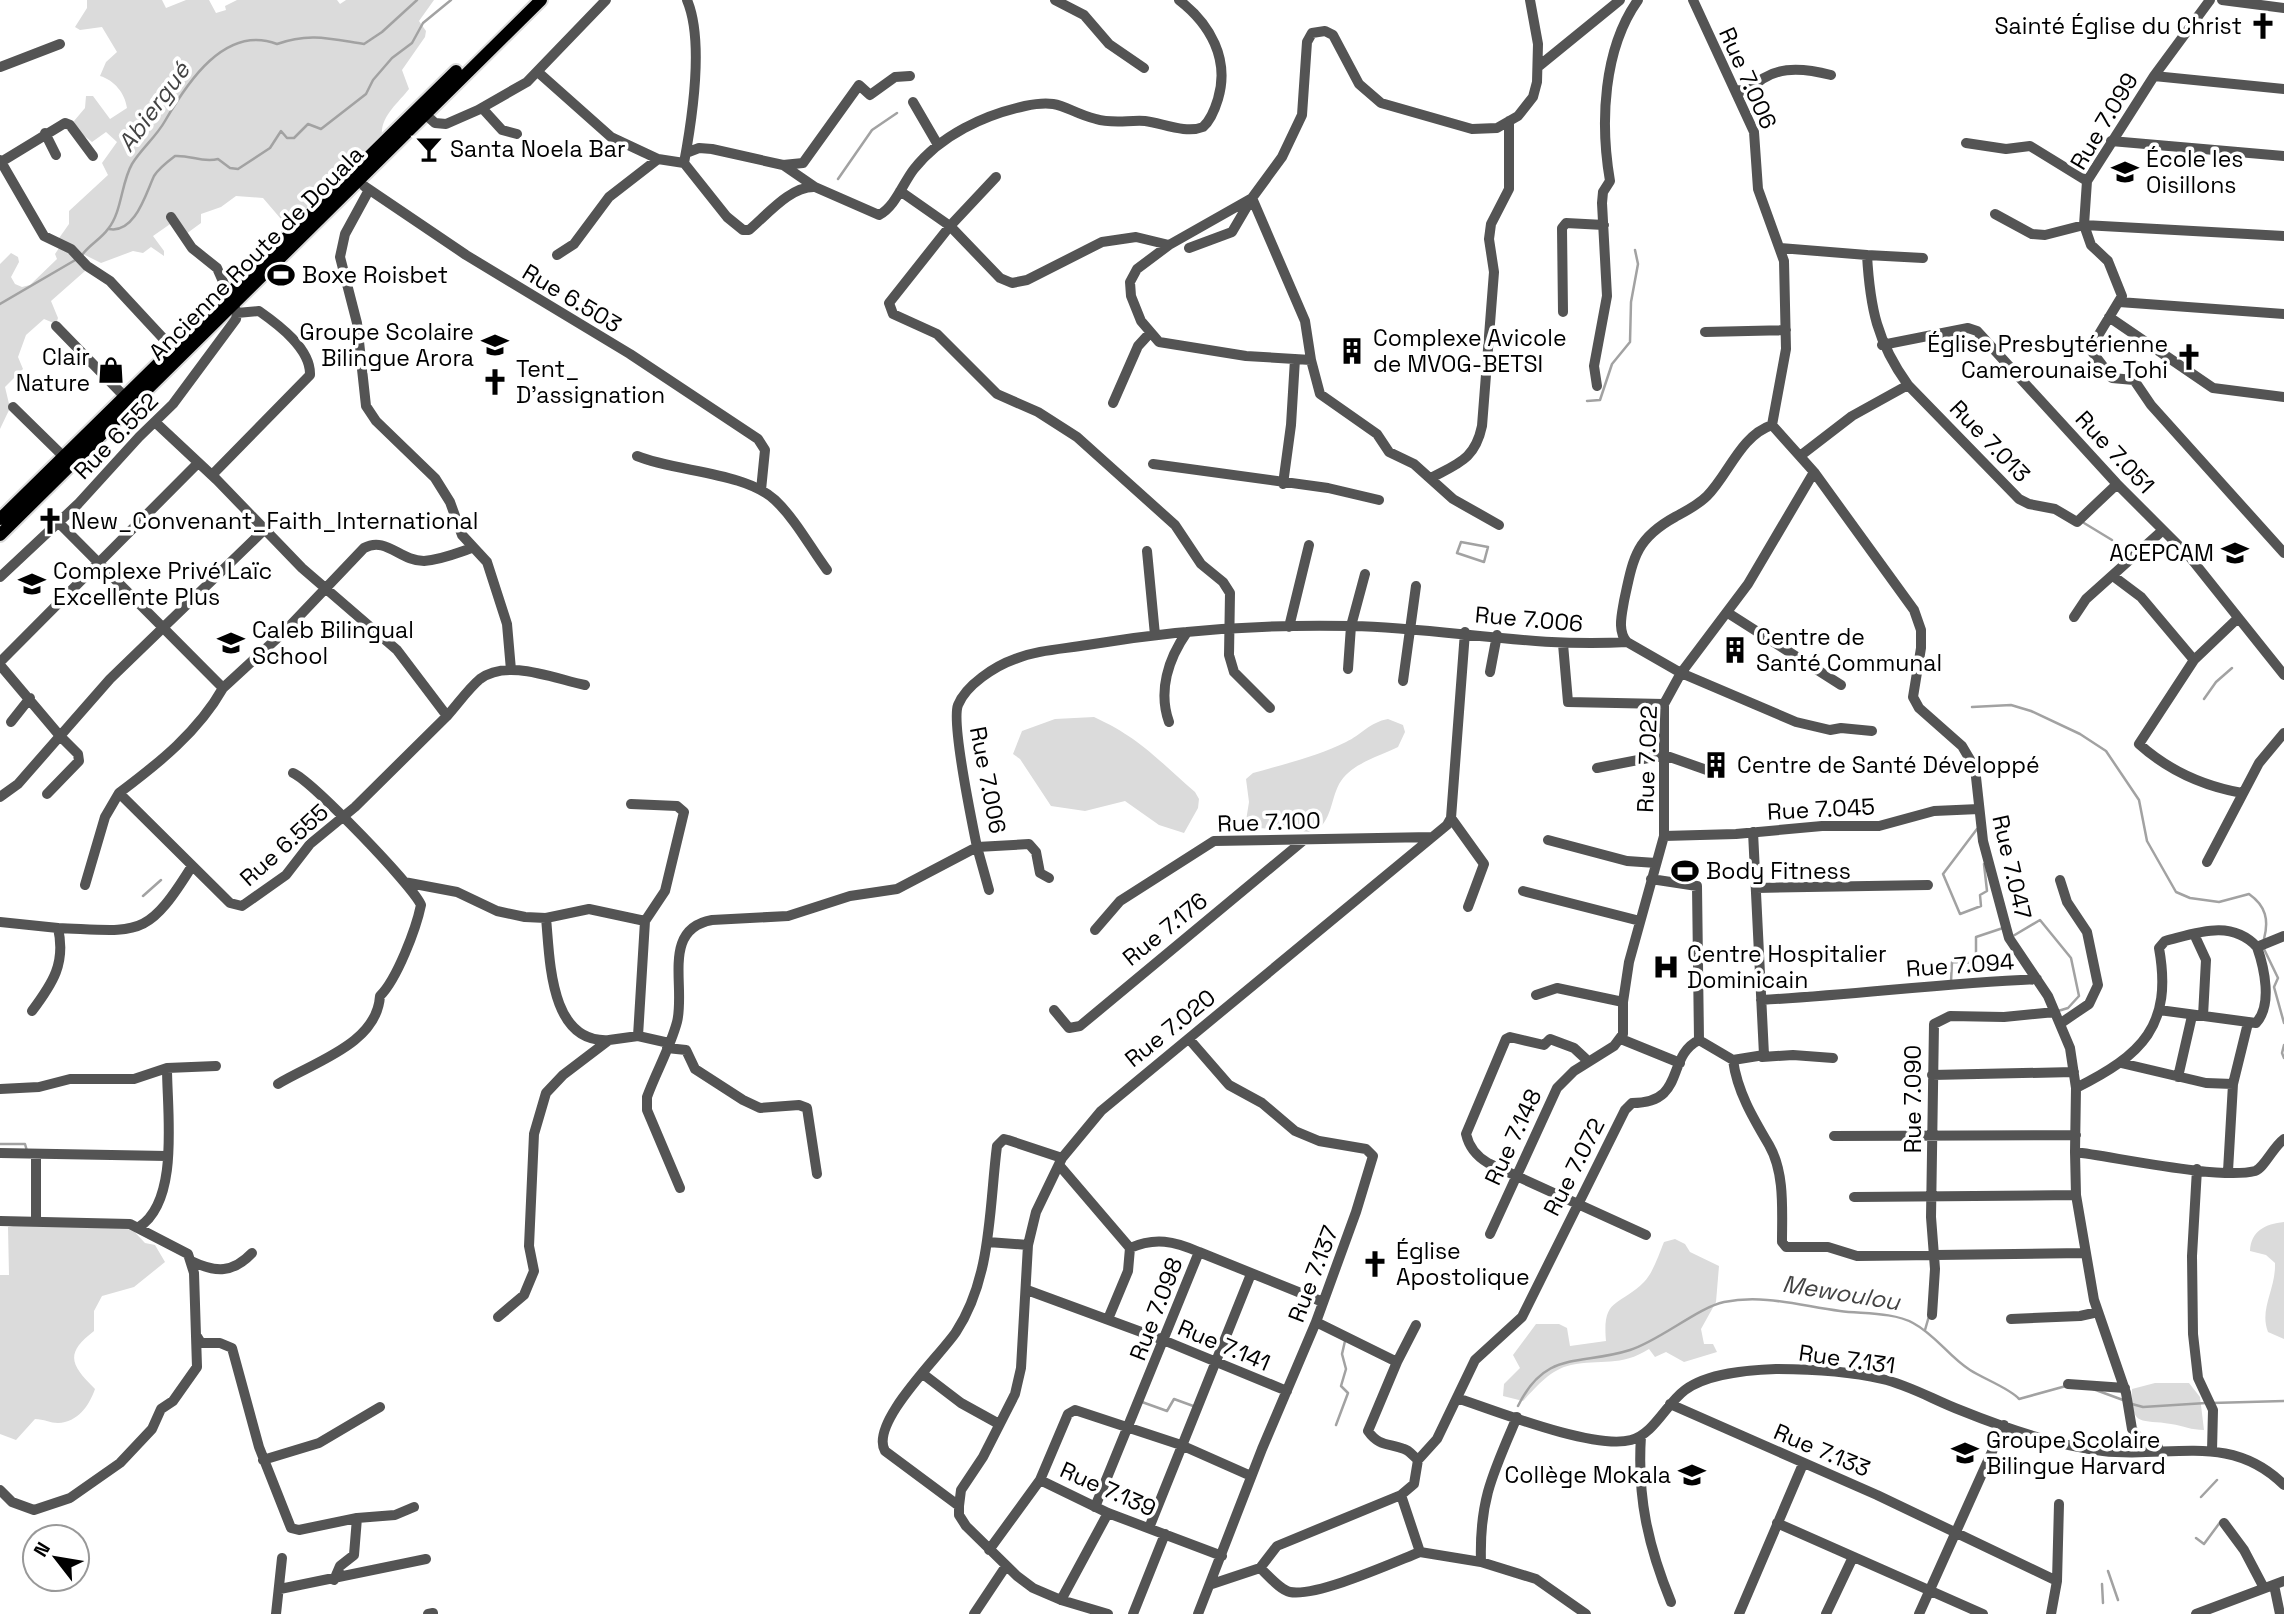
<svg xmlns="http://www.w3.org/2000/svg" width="2284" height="1614" font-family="'Space Grotesk',sans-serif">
  <rect width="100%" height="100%" fill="#fff"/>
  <path fill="#dbdbdb" d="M87 0H162L166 8 186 0H209L216 13 226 10 225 6 237 0H337L340 4 346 0H434L419 21 426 31 425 37 402 70 409 89C399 102 380 117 382 135L287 226 263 198 236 196 221 207 201 214V223L186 234 173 222 153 236 164 251V256L151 247 143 253 133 251 101 263 57 241 69 224V211L108 175 102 163 117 142 106 132 92 142 78 131 74 121 85 108 86 96H93L110 119 127 108C125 93 114 80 100 76L106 62 117 52 102 27 80 30 75 27 87 8Z
    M59 248 71 254 85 271 51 301 58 318 56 324 44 319 26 335 18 357 23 369 5 387 10 408 0 429V264L11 253 18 257 19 262 11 277 15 284 22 287 30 285 57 259 55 254Z
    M1094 717C1140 738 1158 760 1195 792L1199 799 1198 808 1184 833 1159 825 1125 801 1085 811 1051 806 1020 759 1013 754 1022 731 1055 719Z
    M1388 719 1403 725 1405 732 1398 747C1380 756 1353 763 1341 781 1330 797 1333 824 1312 832L1245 827 1249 802 1246 779 1253 773C1284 764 1316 757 1346 742 1361 735 1370 722 1388 719Z
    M2284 1222V1339L2268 1332C2259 1309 2276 1289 2275 1263L2266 1255 2250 1251C2251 1231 2265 1224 2284 1222Z
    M19 1225 130 1227 145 1243 155 1245 165 1262 134 1287 102 1296 94 1311V1331C64 1354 71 1365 95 1389 89 1406 78 1422 58 1423 50 1423 44 1419 35 1419L16 1440 0 1434V1275H9L8 1227Z
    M1675 1239 1685 1244 1690 1252 1719 1266 1716 1302 1701 1329 1704 1344H1713L1717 1352 1684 1362 1666 1352 1655 1357 1649 1349C1621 1367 1600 1359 1571 1365 1551 1369 1536 1387 1523 1401L1503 1396 1504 1384 1520 1368 1513 1355 1536 1324H1559L1567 1328 1570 1346 1606 1341C1602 1297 1619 1307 1644 1282 1653 1273 1659 1254 1664 1242Z
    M2155 1383H2189L2200 1397 2204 1430C2191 1430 2184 1426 2171 1424 2140 1419 2131 1428 2132 1389Z"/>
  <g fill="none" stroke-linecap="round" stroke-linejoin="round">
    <path stroke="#a2a2a2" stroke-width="2.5" d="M838 179 872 130 897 113
      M109 229C135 234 146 193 154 176 159 168 167 162 175 156 191 155 202 163 218 159L230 168 238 169 270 148 281 131 287 138H294L308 124 321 129 366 94 373 80 392 58 412 43 423 23 451 0
      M82 255C89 245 101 239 108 229 122 212 121 183 132 164 141 149 156 137 165 121 187 83 225 24 277 44 309 32 332 39 364 44L382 32 417 0
      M0 304 77 259
      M1587 401 1600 400 1612 364 1630 342 1631 302 1638 264 1635 250
      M2084 523 2112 540
      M1461 542 1488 547 1484 562 1457 553Z
      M2204 699 2216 682 2232 668
      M1972 707 2011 705 2031 711 2080 734 2106 751 2139 800 2147 841 2176 892 2190 898 2219 902 2249 894C2266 906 2269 920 2264 939
      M1977 829 1943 874 1960 914 1981 906 1980 895 1987 891 1984 864
      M143 896 161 880
      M2013 936 2040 920 2071 958 2079 996 2068 1008 2058 1011
      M2264 949 2278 978 2274 987 2284 1023
      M1951 982 1952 962 1976 963V937L2003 928
      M2284 1045 2282 1053 2284 1058
      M0 1144H25L27 1151
      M1925 1330 1929 1316
      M2093 1389 2123 1400
      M1142 1402 1167 1411 1174 1399 1196 1407
      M2212 1403 2284 1401
      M2132 1404 2143 1407 2206 1403
      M1518 1406C1546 1349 1580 1366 1630 1350 1659 1341 1699 1307 1724 1302 1764 1294 1801 1306 1840 1311 1862 1314 1893 1312 1913 1323 1936 1335 1949 1357 1970 1370 1984 1379 2011 1389 2019 1399L2066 1386
      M1336 1425 1348 1393 1341 1386 1346 1369 1342 1354 1345 1341
      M2201 1497 2217 1480
      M2196 1538 2204 1544 2221 1521
      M2108 1571 2118 1600
      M2102 1584 2103 1603"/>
    <defs>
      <path id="major" d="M0 519 456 71
        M0 535 541 0"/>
    </defs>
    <use href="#major" stroke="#dbdbdb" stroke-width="16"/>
    <path stroke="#545454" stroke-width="10" d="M1055 0 1084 15 1109 44 1144 68
      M2210 0 2154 76 2087 181 2084 225 2091 245 2108 261 2122 296 2090 349 2112 378 2134 380 2151 405 2284 553
      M2222 0 2284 8
      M1539 66 1620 0
      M0 67 60 44
      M539 73 611 137 658 159 684 163 727 217 743 230H749C767 215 790 186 815 187L879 215C895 207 903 183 914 169 941 135 984 115 1025 106 1063 98 1064 111 1096 119 1112 124 1128 120 1145 121 1162 123 1186 134 1203 127 1211 120 1215 109 1218 99 1230 59 1210 24 1179 0
      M2154 76 2284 89
      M1735 90 1749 91C1771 65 1800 67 1831 75
      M913 102 938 145
      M482 108 502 130 517 134
      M425 114 435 123 446 124 478 110 527 82 606 0
      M45 133 56 155
      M2111 141 2284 156
      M1966 143 2006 149 2030 146 2087 181
      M686 153 699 148 712 149 783 165 815 187
      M0 160 44 236 71 249 87 266 110 281 174 350
      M1 162 65 123 70 125 93 156
      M684 163C692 120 704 40 687 0
      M783 165 803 163 859 85 870 95 895 77 910 76
      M996 177 950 226 889 303 893 314 937 334 997 394 1038 412 1077 437 1175 525 1201 564 1223 582 1230 593 1229 655 1234 672 1270 708
      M364 186 466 255 630 354 758 439 765 450 761 490
      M369 190 345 234 340 257 357 323 366 406 376 421 435 478 450 502 462 535 487 562 507 624 511 670
      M900 191 950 226 1000 278 1012 283 1027 280 1102 242 1136 237 1169 245
      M1252 198 1305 321 1311 360 1246 356 1159 342 1141 321 1131 296 1130 282 1137 269 1169 245 1252 198 1282 157 1302 115 1307 42 1312 33 1325 31 1333 35 1359 84 1381 103 1472 129 1497 128 1518 116 1533 97 1537 82 1538 44 1530 0
      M1995 214 2032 234 2045 235 2084 225 2284 236
      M1189 248 1232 232 1252 198
      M1780 248 1867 255C1870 308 1877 342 1908 385L2019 499 2029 504 2055 509 2077 522 2117 484
      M557 255 574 244 609 197 658 159
      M1867 255 1923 258
      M2119 302 2284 314
      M1563 312 1562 228 1566 223 1604 225
      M2109 317 2213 388 2284 397
      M56 326 125 397
      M1705 332 1786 330
      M1882 345 1968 328 1977 331 2117 484 2189 556 2284 675
      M1311 360 1320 394 1377 434 1389 452 1414 464 1453 499 1499 525
      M1597 386 1594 366 1607 296 1602 203 1603 192 1610 181C1600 123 1603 49 1638 0
      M1113 403 1138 346 1149 334
      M13 407 63 456
      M1772 425 1814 472 1914 610 1921 630V648L1913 697 1919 708 1962 746 1975 768 1983 841 2009 938 2048 996 2070 1048 2076 1088 2075 1152C2116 1157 2220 1180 2255 1171 2264 1168 2273 1147 2284 1139
      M637 456C676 472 745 472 775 500 796 520 810 547 827 570
      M1800 456 1852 416 1908 385
      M1153 464 1328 488 1379 500
      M212 475 310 375C311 349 279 325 259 311L237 313
      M1431 478C1459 463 1475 459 1482 426L1494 272 1489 239 1491 224 1509 189V121
      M1283 484 1291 425 1295 359
      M59 523 223 688C198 732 159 763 119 793L230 903 242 906 286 875 310 844 355 807 447 716 397 650 302 568 217 480 155 422
      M1147 551 1155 635
      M2113 576 2141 597 2194 660
      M0 577 78 504 139 437 173 404 236 319 237 313 217 268 192 248 171 217
      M1728 613 1841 685
      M2074 617 2086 599 2163 530
      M2237 619 2194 660 2139 744C2169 771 2203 786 2242 793
      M1289 627 1309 545
      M1627 642 1681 673 1796 722 1830 730 1841 728 1872 731
      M1563 644 1568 702 1664 704
      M0 662 198 463
      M0 665 60 736 18 784 0 797
      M1348 669 1351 626 1365 574
      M1490 672 1497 635
      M1403 681 1416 586
      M223 688 285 631 364 548C386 536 400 561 424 561 441 560 457 553 472 548
      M447 716C458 704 468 689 480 679 507 658 555 679 585 685
      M11 722 30 698
      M1169 722C1158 691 1168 659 1187 632
      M1597 768 1664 755 1721 775
      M47 794 79 761 78 754 60 736 110 679 264 530
      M631 804 677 806 684 812 665 891 645 921 638 1036 669 1043
      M1451 818 1484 864 1468 907
      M1664 836 1736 834 1822 826H1879L1934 811 1979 809
      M1548 840 1627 861 1656 863
      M2207 862 2259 763 2284 733
      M1049 878 1040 873 1036 852 1029 844 977 847C972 822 951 723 958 705 966 685 995 666 1015 659 1037 650 1063 649 1087 645 1175 630 1263 624 1352 626 1444 628 1535 648 1627 642 1617 631 1622 614 1624 601 1633 559 1635 539 1675 517 1686 511 1698 505 1707 496 1729 474 1740 436 1772 425L1786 349 1784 261 1758 189 1754 132 1693 0
      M1651 879 1697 886 1699 1040
      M2060 880 2067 902 2087 932 2098 985 2089 1004 2061 1023
      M404 882 457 892 497 911 525 917 546 918 589 909 645 921
      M85 885 105 817 119 793
      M1756 888 1928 885
      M1523 891 1640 921
      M546 918C550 958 549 1044 609 1040
      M0 922 58 928C66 963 53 983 32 1011
      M58 928C139 931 146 940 192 866
      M1095 930 1120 901 1214 841 1432 837
      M1536 995 1557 988 1623 1002
      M1761 1000C1853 995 1944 983 2037 979
      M1054 1010 1069 1028 1080 1026 1304 840
      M2159 1010 2256 1023C2273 1005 2264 967 2257 947
      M1189 1039 1229 1085 1262 1103 1295 1131 1319 1141 1366 1149 1373 1156 1356 1212 1316 1322 1262 1449 1198 1614
      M1621 1039 1680 1063
      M1699 1040 1733 1060 1764 1055 1753 832
      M667 1048 686 1050 695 1069 743 1100 760 1108 799 1105 807 1108 817 1174
      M1762 1057 1793 1055 1833 1058
      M1733 1060C1737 1091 1753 1118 1769 1145 1785 1173 1782 1210 1782 1242L1786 1247H1828L1857 1256 2084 1253
      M1588 1061 1574 1048 1550 1039 1544 1045 1510 1037 1506 1039 1466 1134C1469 1147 1476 1156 1488 1163L1646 1235
      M2121 1063 2206 1083 2233 1084 2228 1171
      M1932 1075 2074 1072
      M2178 1077 2192 1016H2203L2206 960 2194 934
      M278 1084C314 1062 377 1044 380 996 397 979 416 929 421 905 413 886 313 782 293 773
      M2233 1084 2248 1023
      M2076 1088C2142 1055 2173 1026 2159 948L2165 941C2197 933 2231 919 2257 947L2284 936
      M0 1089 39 1087 70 1079H134L167 1068 216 1066
      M1834 1136 2076 1135
      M2075 1152 2076 1195 2094 1300 2126 1393 2132 1429 2139 1438 2158 1447
      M0 1153 167 1156
      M1059 1165 1130 1248 1128 1271 1108 1319
      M2197 1169 2192 1256 2193 1334 2198 1378 2213 1410 2212 1451
      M680 1188 647 1110V1097C656 1072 670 1048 677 1022 686 987 661 929 712 920L788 916 850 896 897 889 977 847 989 890
      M1854 1197 2076 1195
      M0 1221 130 1224 188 1254 194 1273 197 1367 173 1401 161 1409 152 1429 120 1463 70 1498 34 1510 12 1502 0 1490
      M36 1222V1154
      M139 1227C180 1201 167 1112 167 1068
      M1490 1234 1557 1088 1574 1071 1614 1046 1623 1034V1002L1629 962 1664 836V704L1681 673 1748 584 1814 472
      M988 1242 1028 1245
      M1130 1248C1155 1237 1174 1241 1199 1252
      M191 1261C216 1273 233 1273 252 1253
      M1027 1290 1163 1340 1287 1391
      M1932 1315 1935 1269 1931 1217 1934 1024 1950 1016 2004 1017 2055 1012
      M498 1317 524 1295 534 1271 529 1246 534 1134 546 1093 563 1075 609 1040 638 1036
      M2011 1319 2080 1316 2098 1312
      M1316 1322 1397 1362 1368 1431C1379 1447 1390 1443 1404 1449 1409 1450 1414 1457 1418 1460L1437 1439 1475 1360 1522 1317 1625 1110 1632 1103C1687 1103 1665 1057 1699 1040
      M196 1335 201 1343H220L232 1348 259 1447 291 1528 299 1530 357 1518 354 1555 340 1566 334 1580
      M1397 1362 1416 1325
      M923 1374 961 1403 999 1424
      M2068 1384 2125 1388
      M1457 1398C1496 1411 1594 1450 1631 1440 1654 1434 1666 1404 1685 1390 1708 1373 1748 1370 1776 1369 1811 1369 1848 1371 1882 1379 1909 1385 1934 1400 1960 1410 2002 1427 2058 1446 2103 1451 2168 1459 2230 1431 2284 1485
      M1670 1404 1877 1495 2057 1581 2051 1614
      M1517 1417C1493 1473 1479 1500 1481 1562L1536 1579 1586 1614
      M1641 1436C1637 1497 1648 1546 1671 1602
      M263 1460 319 1443 380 1407
      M1401 1495 1420 1552 1481 1562
      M959 1506 885 1451C869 1423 940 1356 956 1332 992 1277 989 1208 997 1146L1004 1139 1008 1140 1062 1158
      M1095 1507 1199 1252 1323 1302
      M357 1518 395 1515 414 1507
      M1777 1523 1983 1614
      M2224 1523 2244 1550 2264 1588
      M1149 1528 1251 1274
      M989 1550 1040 1480
      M1222 1556 1108 1513 1040 1480 1068 1414 1075 1410 1181 1445 1251 1476
      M1260 1568C1268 1575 1280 1590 1290 1592 1317 1597 1392 1563 1420 1552
      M2057 1581 2059 1504
      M1212 1584 1260 1568 1277 1546 1401 1495 1414 1484 1418 1460
      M2274 1585 2280 1614
      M280 1589 426 1559
      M1061 1600 1108 1513
      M276 1614 282 1558
      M428 1614 433 1613
      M974 1614 1006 1566
      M1108 1614 1061 1600 1033 1588 1017 1576 966 1526 959 1515V1506L961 1490 983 1457 1015 1394 1021 1368 1028 1245 1036 1212 1062 1158 1101 1111 1447 825 1451 818 1465 632
      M1133 1614 1165 1534
      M1739 1614 1803 1464
      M1826 1614 1853 1557
      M1919 1614 2004 1425
      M2196 1614 2284 1581"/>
    <use href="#major" stroke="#000" stroke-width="12"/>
  </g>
  <defs>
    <symbol id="church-bare" viewBox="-9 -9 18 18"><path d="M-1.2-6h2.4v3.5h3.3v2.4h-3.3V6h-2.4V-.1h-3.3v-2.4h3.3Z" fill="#000" stroke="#fff" stroke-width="2.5" paint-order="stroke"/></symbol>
    <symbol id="bar-bare" viewBox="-9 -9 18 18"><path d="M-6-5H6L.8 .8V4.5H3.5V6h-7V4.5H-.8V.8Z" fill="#000" stroke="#fff" stroke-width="2.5" paint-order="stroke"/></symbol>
    <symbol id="school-bare" viewBox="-9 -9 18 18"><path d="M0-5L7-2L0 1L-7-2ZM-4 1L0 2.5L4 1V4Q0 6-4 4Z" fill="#000" stroke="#fff" stroke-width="2.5" paint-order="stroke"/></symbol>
    <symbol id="stadium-bare" viewBox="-9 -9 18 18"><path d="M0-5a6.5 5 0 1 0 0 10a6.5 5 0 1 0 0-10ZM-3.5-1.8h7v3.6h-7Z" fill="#000" stroke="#fff" stroke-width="2.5" paint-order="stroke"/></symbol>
    <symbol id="building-bare" viewBox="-9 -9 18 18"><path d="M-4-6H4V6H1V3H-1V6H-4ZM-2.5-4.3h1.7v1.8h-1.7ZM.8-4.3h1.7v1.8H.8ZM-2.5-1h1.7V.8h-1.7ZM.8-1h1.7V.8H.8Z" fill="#000" stroke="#fff" stroke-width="2.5" paint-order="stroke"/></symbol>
    <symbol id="shop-bare" viewBox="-9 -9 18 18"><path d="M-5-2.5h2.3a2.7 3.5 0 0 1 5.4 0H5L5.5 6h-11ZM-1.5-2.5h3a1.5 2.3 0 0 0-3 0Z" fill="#000" stroke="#fff" stroke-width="2.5" paint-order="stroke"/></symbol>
    <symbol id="hospital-bare" viewBox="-9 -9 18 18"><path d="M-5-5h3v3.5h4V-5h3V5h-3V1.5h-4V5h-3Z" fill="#000" stroke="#fff" stroke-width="2.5" paint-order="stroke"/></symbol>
  </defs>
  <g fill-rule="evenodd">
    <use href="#church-bare" x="2244" y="7" width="38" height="38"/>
    <use href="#bar-bare" x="410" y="130" width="38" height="38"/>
    <use href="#school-bare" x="2106" y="153" width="38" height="38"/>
    <use href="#stadium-bare" x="262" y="256" width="38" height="38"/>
    <use href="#school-bare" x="476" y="326" width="38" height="38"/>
    <use href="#building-bare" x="1333" y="332" width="38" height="38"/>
    <use href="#church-bare" x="2170" y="338" width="38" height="38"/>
    <use href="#shop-bare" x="92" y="351" width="38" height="38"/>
    <use href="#church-bare" x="476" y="363" width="38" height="38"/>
    <use href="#church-bare" x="31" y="502" width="38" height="38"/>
    <use href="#school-bare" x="2216" y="534" width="38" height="38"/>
    <use href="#school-bare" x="13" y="565" width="38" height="38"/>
    <use href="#school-bare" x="212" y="624" width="38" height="38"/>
    <use href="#building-bare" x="1716" y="631" width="38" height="38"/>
    <use href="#building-bare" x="1697" y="746" width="38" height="38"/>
    <use href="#stadium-bare" x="1666" y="852" width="38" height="38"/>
    <use href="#hospital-bare" x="1647" y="948" width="38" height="38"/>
    <use href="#church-bare" x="1356" y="1245" width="38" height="38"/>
    <use href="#school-bare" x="1946" y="1434" width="38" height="38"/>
    <use href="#school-bare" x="1673" y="1456" width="38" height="38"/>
  </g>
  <g text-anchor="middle" stroke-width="7" stroke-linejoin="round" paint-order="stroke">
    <g font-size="23" fill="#000" stroke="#fff" text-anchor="start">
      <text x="2242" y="34" text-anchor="end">Sainté Église du Christ</text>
      <text x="450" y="157">Santa Noela Bar</text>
      <text x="2146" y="167">École les<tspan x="2146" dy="26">Oisillons</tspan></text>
      <text x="302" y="283">Boxe Roisbet</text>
      <text x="474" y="340" text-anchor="end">Groupe Scolaire<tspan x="474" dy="26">Bilingue Arora</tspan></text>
      <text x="1373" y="346">Complexe Avicole<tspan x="1373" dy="26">de MVOG-BETSI</tspan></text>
      <text x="2168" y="352" text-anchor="end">Église Presbytérienne<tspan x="2168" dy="26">Camerounaise Tohi</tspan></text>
      <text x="90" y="365" text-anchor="end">Clair<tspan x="90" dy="26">Nature</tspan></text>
      <text x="516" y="377">Tent_<tspan x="516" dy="26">D'assignation</tspan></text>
      <text x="71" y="529">New_Convenant_Faith_International</text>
      <text x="2214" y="561" text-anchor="end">ACEPCAM</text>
      <text x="53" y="579">Complexe Privé Laïc<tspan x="53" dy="26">Excellente Plus</tspan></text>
      <text x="252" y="638">Caleb Bilingual<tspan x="252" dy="26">School</tspan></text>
      <text x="1756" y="645">Centre de<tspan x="1756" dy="26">Santé Communal</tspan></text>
      <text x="1737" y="773">Centre de Santé Développé</text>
      <text x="1706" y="879">Body Fitness</text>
      <text x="1687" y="962">Centre Hospitalier<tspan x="1687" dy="26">Dominicain</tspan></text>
      <text x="1396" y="1259">Église<tspan x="1396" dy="26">Apostolique</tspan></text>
      <text x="1986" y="1448">Groupe Scolaire<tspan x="1986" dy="26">Bilingue Harvard</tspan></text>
      <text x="1671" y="1483" text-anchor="end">Collège Mokala</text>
    </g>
    <g font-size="23" fill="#000" stroke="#fff">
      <text transform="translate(1748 78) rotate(66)" y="8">Rue 7.006</text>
      <text transform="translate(2104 121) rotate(-59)" y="8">Rue 7.099</text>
      <text transform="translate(256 253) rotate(-45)" y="8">Ancienne Route de Douala</text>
      <text transform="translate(572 298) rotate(31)" y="8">Rue 6.503</text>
      <text transform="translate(116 436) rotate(-46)" y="8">Rue 6.552</text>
      <text transform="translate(1990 441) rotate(46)" y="8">Rue 7.013</text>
      <text transform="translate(2115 452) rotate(47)" y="8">Rue 7.051</text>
      <text transform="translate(1529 619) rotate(5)" y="8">Rue 7.006</text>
      <text transform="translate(1647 759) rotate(-88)" y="8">Rue 7.022</text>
      <text transform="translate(988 780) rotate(79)" y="8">Rue 7.006</text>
      <text transform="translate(1821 809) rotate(-3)" y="8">Rue 7.045</text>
      <text transform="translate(1269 822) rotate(-2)" y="8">Rue 7.100</text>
      <text transform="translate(284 845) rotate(-42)" y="8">Rue 6.555</text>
      <text transform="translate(2012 867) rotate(77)" y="8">Rue 7.047</text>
      <text transform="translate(1165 929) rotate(-39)" y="8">Rue 7.176</text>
      <text transform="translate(1960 965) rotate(-4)" y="8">Rue 7.094</text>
      <text transform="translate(1170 1028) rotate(-39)" y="8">Rue 7.020</text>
      <text transform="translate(1913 1099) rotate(-90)" y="8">Rue 7.090</text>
      <text transform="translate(1513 1137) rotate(-65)" y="8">Rue 7.148</text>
      <text transform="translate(1574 1167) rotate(-63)" y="8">Rue 7.072</text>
      <text transform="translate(1313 1274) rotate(-69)" y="8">Rue 7.137</text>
      <text transform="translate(1156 1309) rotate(-69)" y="8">Rue 7.098</text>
      <text transform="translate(1224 1345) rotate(23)" y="8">Rue 7.141</text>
      <text transform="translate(1847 1359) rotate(8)" y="8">Rue 7.131</text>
      <text transform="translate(1822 1450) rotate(23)" y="8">Rue 7.133</text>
      <text transform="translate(1108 1489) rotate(24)" y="8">Rue 7.139</text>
    </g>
    <g font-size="24" font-style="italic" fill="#434343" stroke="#fff">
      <text transform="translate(154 107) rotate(-54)" y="8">Abiergué</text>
      <text transform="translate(1841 1293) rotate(9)" y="8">Mewoulou</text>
    </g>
  </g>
  <g transform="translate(56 1558) rotate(301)"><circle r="33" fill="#ffffff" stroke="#999999" stroke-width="2"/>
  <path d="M0-5L12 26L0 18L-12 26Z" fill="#000000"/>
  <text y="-10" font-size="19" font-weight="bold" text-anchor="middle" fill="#000000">N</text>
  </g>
</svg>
